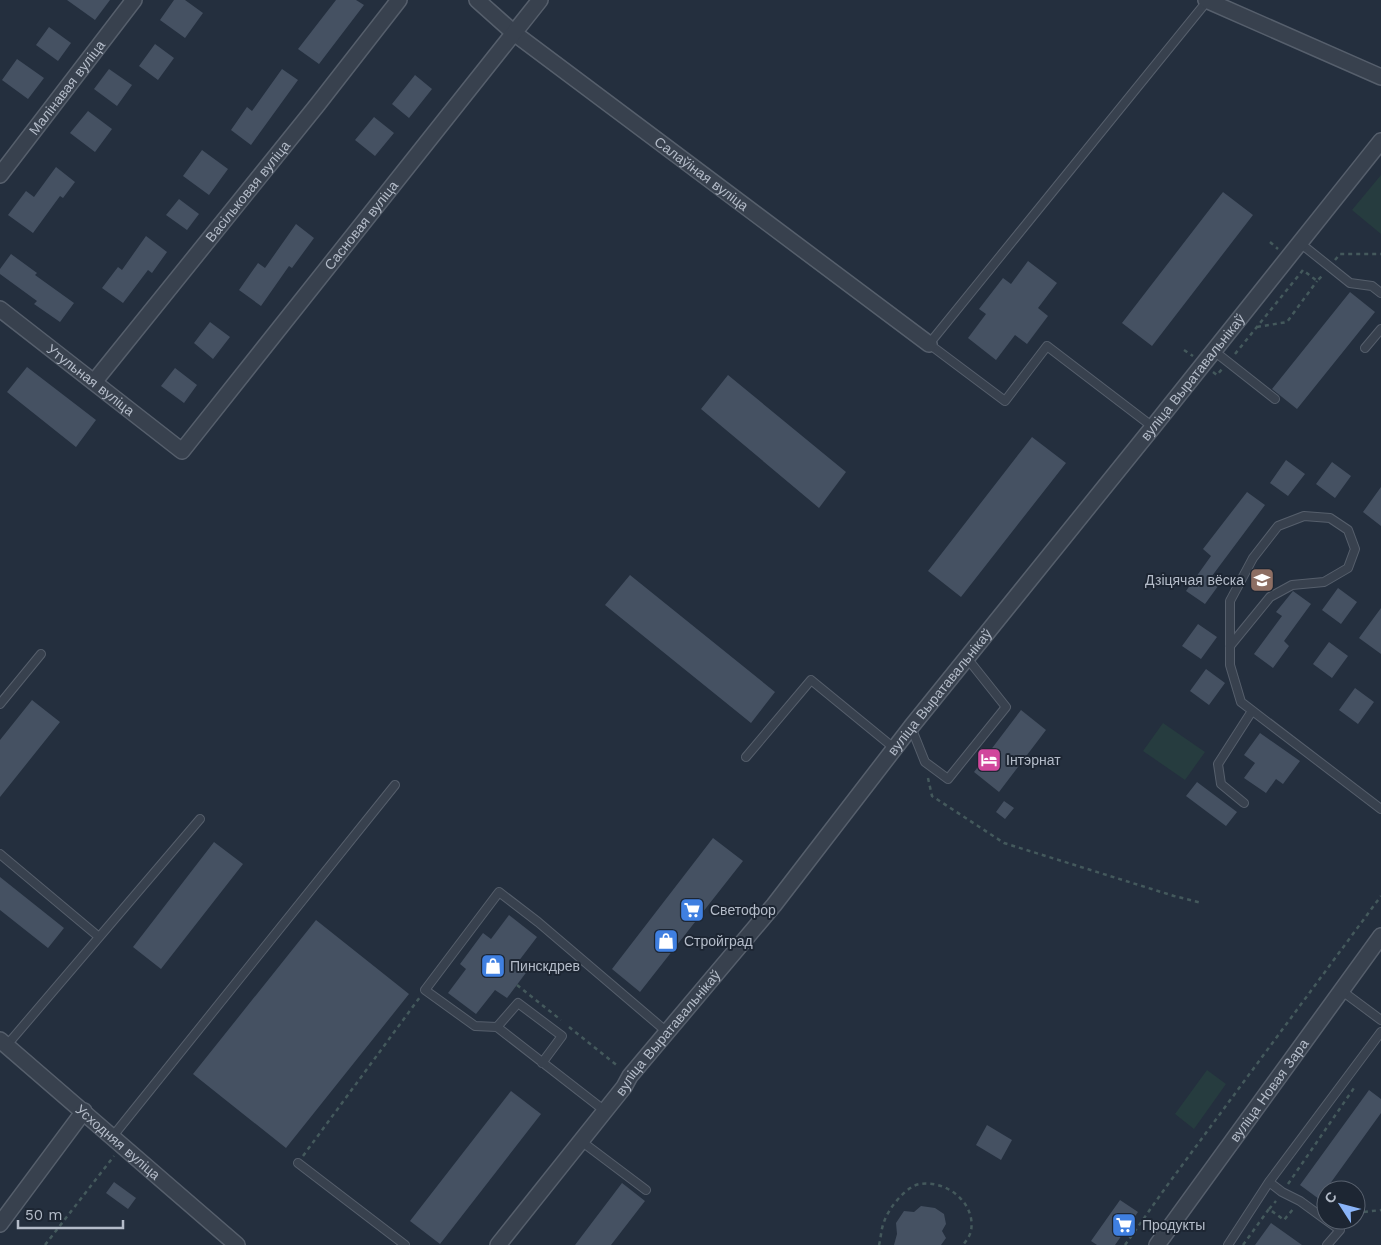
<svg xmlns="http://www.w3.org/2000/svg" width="1381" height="1245" font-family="'Work Sans',sans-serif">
  <rect width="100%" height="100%" fill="#242f3e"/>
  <path fill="#263c3f" d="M1381 175V234L1352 210Z
    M1163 723 1205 752 1185 780 1143 751Z
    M1207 1070 1226 1084 1194 1129 1175 1114Z"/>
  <path fill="#455162" d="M67 0H110L95 20Z
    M174 0H185L203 13 185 38 160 20Z
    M336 0H356L364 5 319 64 298 49Z
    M49 27 71 43 58 61 36 45Z
    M155 44 174 58 158 80 139 66Z
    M17 59 44 78 28 99 2 80Z
    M109 69 132 85 117 106 94 89Z
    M282 69 298 80 251 145 231 130 247 107 252 111Z
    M415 75 432 89 409 118 392 104Z
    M88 111 112 129 95 152 70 133Z
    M374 117 394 133 375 156 355 140Z
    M202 150 228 169 209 195 183 176Z
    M56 167 75 182 63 198 60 196 33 233 8 215 26 191 34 197Z
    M1223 192 1253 215 1152 346 1122 323Z
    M179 199 199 214 187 230 166 215Z
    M296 224 314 238 292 268 289 266 261 306 239 290 258 263 265 268Z
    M146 236 167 252 152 273 148 270 123 303 102 288 118 267 122 270Z
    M11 254 37 273 35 275 74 303 60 322 34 304 37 301 0 274V269Z
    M1028 261 1057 283 1038 308 1048 316 1027 344 1015 335 996 360 968 338 986 314 979 309 1003 278 1011 284Z
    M1350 292 1375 312 1297 409 1272 389Z
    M210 322 230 337 213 359 194 343Z
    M27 367 96 420 76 447 7 392Z
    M175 368 197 385 184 403 161 386Z
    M728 375 846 472 819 508 701 409Z
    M1032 437 1066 463 961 597 928 571Z
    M1286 460 1305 474 1288 496 1270 483Z
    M1332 462 1351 476 1335 498 1316 484Z
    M1381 487V526L1363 512Z
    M1247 492 1265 505 1212 576 1221 582 1205 604 1186 591 1211 556 1203 549Z
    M630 575 775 692 751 723 605 605Z
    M1338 588 1357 602 1341 624 1322 610Z
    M1293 591 1311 604 1284 641 1289 646 1273 668 1254 654 1282 616 1276 612Z
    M1381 608V654L1359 638Z
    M1198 624 1217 637 1201 659 1182 646Z
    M1329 642 1348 656 1332 678 1313 664Z
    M1206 669 1225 683 1209 705 1190 691Z
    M1355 688 1374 702 1358 724 1339 710Z
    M32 700 60 722 0 797V740Z
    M1021 710 1046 730 999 792 974 772Z
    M1260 733 1300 761 1283 784 1276 779 1266 793 1244 778 1255 763 1244 755Z
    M1197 782 1237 812 1226 826 1186 796Z
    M1004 801 1014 808 1005 819 996 812Z
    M713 838 743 861 640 992 612 969Z
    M214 842 243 864 161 969 133 947Z
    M0 877 64 928 48 948 0 910Z
    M509 915 537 937 518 962 528 970 507 998 495 990 476 1014 448 993 466 969 460 964 483 933 491 939Z
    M316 920 409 994 286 1148 193 1074Z
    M1369 1090 1381 1099V1113L1319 1199 1300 1185Z
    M511 1091 541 1114 440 1244 410 1221Z
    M987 1125 1012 1140 1001 1160 976 1145Z
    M114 1182 136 1198 128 1209 106 1193Z
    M622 1183 645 1201 611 1245H575Z
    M1120 1200 1138 1212 1115 1245H1097L1091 1241Z
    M921 1206 935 1208 944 1214 946 1224 942 1231 946 1238 941 1245H894L897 1234 896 1223 904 1211 914 1212Z
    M1271 1223 1302 1245H1255Z"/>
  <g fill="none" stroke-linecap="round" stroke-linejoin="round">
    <defs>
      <path id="lane" d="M1300 243 1350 283 1372 286 1381 293
        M1365 348 1381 329
        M1214 351 1275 399
        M1153 427 1047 346 1005 401 929 344 1208 0
        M1230 646 1270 597 1292 585 1324 582 1348 568 1355 549 1348 530 1330 518 1304 516 1278 526 1253 558 1230 601V665L1241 702 1381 809
        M0 704 41 654
        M911 727 925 762 948 779 1006 707 967 658
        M746 757 811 680 894 748
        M1244 803 1221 784 1218 764 1252 711
        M0 854 99 937
        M1342 991 1381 1020
        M497 1027 518 1003 562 1036 542 1063
        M7 1045 200 819
        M605 1111 497 1027 475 1026 425 990 499 892 538 922 667 1032
        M113 1136 395 785
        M581 1141 646 1190
        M298 1163 405 1245
        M1269 1182 1282 1192 1300 1201 1326 1220
        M1326 1220 1340 1230 1327 1245
        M1228 1245 1269 1182 1381 1032"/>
      <g id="street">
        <path id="s1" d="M477 0 514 33 929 344"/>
        <path d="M1206 0 1381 77"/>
        <path id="s2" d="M0 175 134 0"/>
        <path id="s3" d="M0 309 182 451 540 0"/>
        <path id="s4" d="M94 382 318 104 399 0"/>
        <path id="s5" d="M0 1040 237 1245"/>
        <path d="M0 1224 84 1111"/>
        <path id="s6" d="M498 1245 624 1087 630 1076 774 905 911 727 1153 427 1381 141"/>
        <path id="s7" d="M1157 1245 1381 936"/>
      </g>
    </defs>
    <use href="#lane" stroke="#565f6c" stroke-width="10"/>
    <use href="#street" stroke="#565f6c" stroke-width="18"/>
    <path stroke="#44595c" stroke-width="2.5" stroke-dasharray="4 4" stroke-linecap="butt" d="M1270 242 1278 249
      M1335 260 1340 254H1381
      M1257 327 1287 322 1317 281
      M1184 350 1193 356
      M1235 354 1303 270 1317 281 1324 274
      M1213 372 1217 375 1222 369
      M928 778 932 796 1004 843 1174 896 1202 903
      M517 985 561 1020
      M569 1027 619 1067
      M303 1156 420 997
      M1288 1184 1354 1088
      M1269 1209 1276 1201
      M1356 1213 1381 1210
      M45 1245 114 1156
      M879 1245C881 1238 881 1229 884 1222 888 1209 906 1186 920 1184 947 1180 976 1203 971 1231 970 1236 966 1241 963 1245
      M1125 1245 1166 1187 1381 896
      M1243 1245 1269 1209 1284 1220 1294 1208"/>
    <use href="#lane" stroke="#38414e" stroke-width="8"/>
    <use href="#street" stroke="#38414e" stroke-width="15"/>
  </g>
  <defs>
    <symbol id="school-square" viewBox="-11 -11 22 22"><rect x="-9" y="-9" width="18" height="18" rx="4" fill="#8d6e63" stroke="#1d2633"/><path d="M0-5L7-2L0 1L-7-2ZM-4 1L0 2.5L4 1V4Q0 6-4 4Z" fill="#fff"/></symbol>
    <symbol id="hotel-square" viewBox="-11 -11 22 22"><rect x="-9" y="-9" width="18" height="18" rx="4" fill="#d1479c" stroke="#1d2633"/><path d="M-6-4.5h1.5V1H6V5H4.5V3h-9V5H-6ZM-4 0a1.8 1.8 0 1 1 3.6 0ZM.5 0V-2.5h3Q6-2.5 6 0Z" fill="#fff"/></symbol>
    <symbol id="supermarket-square" viewBox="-11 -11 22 22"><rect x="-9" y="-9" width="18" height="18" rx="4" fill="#3f7fe0" stroke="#1d2633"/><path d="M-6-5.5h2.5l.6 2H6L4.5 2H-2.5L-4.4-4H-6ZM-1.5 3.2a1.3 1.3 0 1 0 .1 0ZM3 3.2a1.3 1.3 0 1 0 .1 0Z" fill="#fff"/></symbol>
    <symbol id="shop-square" viewBox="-11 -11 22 22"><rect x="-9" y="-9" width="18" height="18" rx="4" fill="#3f7fe0" stroke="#1d2633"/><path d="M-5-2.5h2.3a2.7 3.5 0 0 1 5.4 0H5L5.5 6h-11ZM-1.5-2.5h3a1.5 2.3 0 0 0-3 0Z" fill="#fff"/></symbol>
  </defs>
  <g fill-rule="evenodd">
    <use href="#school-square" x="1248" y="566" width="28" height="28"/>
    <use href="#hotel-square" x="975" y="746" width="28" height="28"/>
    <use href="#supermarket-square" x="678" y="896" width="28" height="28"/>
    <use href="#shop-square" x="652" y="927" width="28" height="28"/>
    <use href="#shop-square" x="479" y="952" width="28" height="28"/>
    <use href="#supermarket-square" x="1110" y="1211" width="28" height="28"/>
  </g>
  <g text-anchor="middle" stroke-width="4" stroke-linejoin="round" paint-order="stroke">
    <g font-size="14" fill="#b4bcc9" stroke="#1d2633">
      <text dy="5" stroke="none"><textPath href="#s2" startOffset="110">Малінавая вуліца</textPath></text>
      <text dy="5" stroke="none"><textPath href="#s1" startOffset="284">Салаўіная вуліца</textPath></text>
      <text dy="5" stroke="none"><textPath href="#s4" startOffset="245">Васільковая вуліца</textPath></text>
      <text dy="5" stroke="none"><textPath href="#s3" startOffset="519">Сасновая вуліца</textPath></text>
      <text dy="5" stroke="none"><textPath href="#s6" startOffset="1112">вуліца Выратавальнікаў</textPath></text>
      <text dy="5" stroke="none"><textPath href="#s3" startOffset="115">Утульная вуліца</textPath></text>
      <text dy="5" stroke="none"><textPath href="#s6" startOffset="708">вуліца Выратавальнікаў</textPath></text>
      <text dy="5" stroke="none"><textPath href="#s6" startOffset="272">вуліца Выратавальнікаў</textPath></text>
      <text dy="5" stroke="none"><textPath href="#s7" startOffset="191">вуліца Новая Зара</textPath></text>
      <text dy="5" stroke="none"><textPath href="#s5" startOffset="156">Усходняя вуліца</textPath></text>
    </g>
    <g font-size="14" fill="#b4bcc9" stroke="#1d2633" text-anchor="start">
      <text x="1244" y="585" text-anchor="end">Дзіцячая вёска</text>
      <text x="1006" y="765">Інтэрнат</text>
      <text x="710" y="915">Светофор</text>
      <text x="684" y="946">Стройград</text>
      <text x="510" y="971">Пинскдрев</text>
      <text x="1142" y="1230">Продукты</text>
    </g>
  </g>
  <g transform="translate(1341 1205) rotate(306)"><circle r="24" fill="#1d2633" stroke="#59626f"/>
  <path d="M0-4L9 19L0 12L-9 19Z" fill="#8ab4f8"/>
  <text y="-8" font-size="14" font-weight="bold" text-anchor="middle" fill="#b4bcc9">С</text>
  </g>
  <path d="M18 1220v8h105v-8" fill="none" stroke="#b4bcc9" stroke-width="2.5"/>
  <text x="25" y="1220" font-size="15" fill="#b4bcc9" stroke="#1d2633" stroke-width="4" paint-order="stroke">50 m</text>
</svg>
